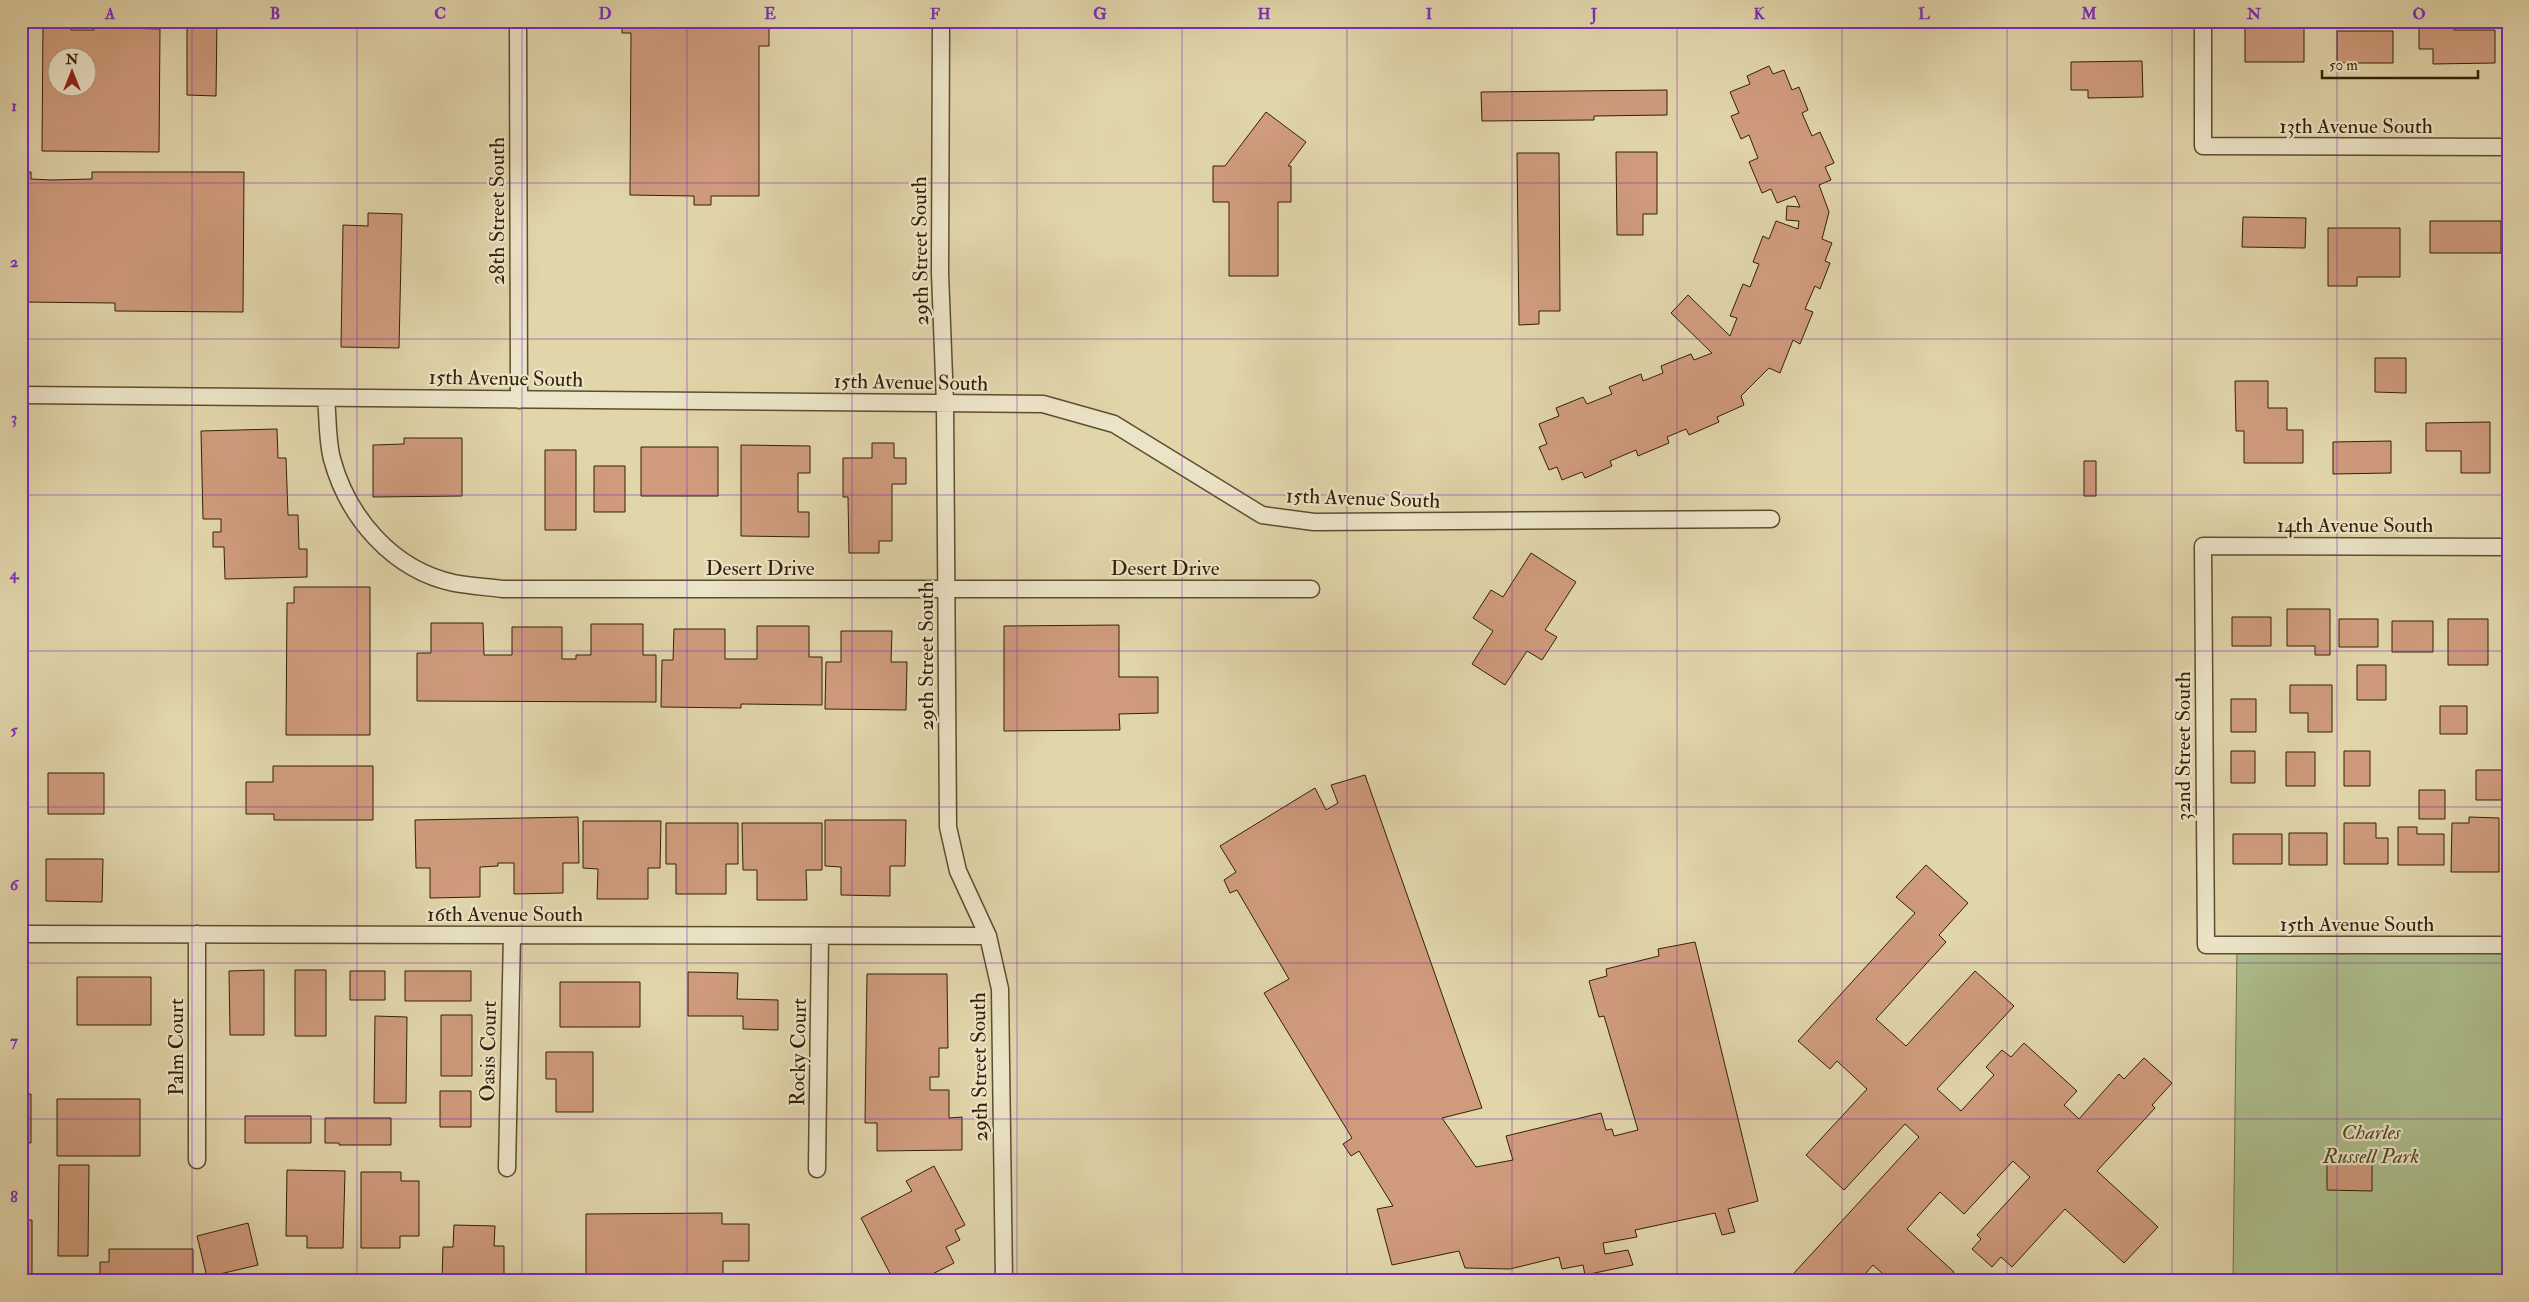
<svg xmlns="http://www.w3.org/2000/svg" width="2529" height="1302" font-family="'IM FELL Double Pica',serif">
  <rect width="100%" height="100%" fill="#e1d5aa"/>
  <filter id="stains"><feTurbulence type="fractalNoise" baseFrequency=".004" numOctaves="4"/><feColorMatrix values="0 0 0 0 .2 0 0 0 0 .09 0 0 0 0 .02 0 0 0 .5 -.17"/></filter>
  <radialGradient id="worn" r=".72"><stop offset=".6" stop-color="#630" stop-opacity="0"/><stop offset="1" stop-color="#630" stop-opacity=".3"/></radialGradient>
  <path fill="#adbe8c" stroke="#706f49" d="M2237 945 2508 948V1281H2233Z"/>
  <path fill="#cf9b7c" stroke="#332006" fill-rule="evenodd" d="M43 21H71V30H94V21H125V28L160 29 159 152 42 151ZM58 58H88V88H58Z
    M187 21H217L216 96 187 95Z
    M622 21H769V46H759V196H711V205H694V196L630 195 631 33H622Z
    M2419 21H2454V30H2495V63L2433 64V49H2419Z
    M2245 26 2304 27V62H2245Z
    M2337 31H2393V63H2337Z
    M2142 61 2143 97 2088 98V90H2071V62Z
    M1769 66 1773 74 1784 70 1792 90 1799 87 1808 110 1802 113 1812 136 1820 132 1834 163 1825 167 1831 180 1819 185 1829 212 1822 239 1832 243 1825 261 1830 263 1820 289 1815 286 1805 309 1813 312 1800 344 1793 340 1780 373 1769 368 1741 396 1744 405 1717 417 1719 422 1689 435 1686 429 1667 437 1669 443 1638 456 1636 450 1610 461 1612 466 1585 478 1582 472 1562 480 1557 467 1549 470 1539 447 1547 444 1539 424 1559 416 1556 408 1583 397 1587 404 1612 394 1609 387 1641 374 1643 381 1663 373 1661 366 1691 354 1694 360 1712 353 1671 313 1688 295 1730 336 1737 318 1730 316 1743 284 1750 287 1759 264 1753 262 1763 236 1769 239 1776 221 1798 229 1799 221 1786 220 1787 206 1800 207 1795 196 1777 203 1771 189 1762 193 1749 162 1758 158 1749 135 1741 139 1731 116 1739 113 1730 92 1750 84 1747 76Z
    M1667 90V115L1594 116V120L1482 121 1481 92Z
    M1266 112 1306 142 1288 166H1291V202H1278V276H1229V202H1213V166H1225Z
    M1616 152H1657V214H1643V235H1617Z
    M1517 153H1559L1560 311H1539V324L1519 325Z
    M21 172H31V179L52 180 92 179V172H244L243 312 115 311V303L21 302Z
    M368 213 402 214 399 348 341 347 343 225 368 226Z
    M2243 217 2306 218 2305 248 2242 247Z
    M2430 221H2501V253H2430Z
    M2328 228H2400V277H2357V286H2328Z
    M2375 358H2406V393L2375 392Z
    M2235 381H2268V408H2287V430H2303V463H2244V431H2236Z
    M2490 422V473H2461V451H2426V423Z
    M277 429 278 458H286L288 515H298L299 549H307V577L225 579 224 547H213V532H221V519H203L201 431Z
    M404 438H462V496L373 497V445L404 444Z
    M2391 441V473L2333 474V442Z
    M872 443H894V458H906V484H892V541H879V553H849L848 497H843V458H872Z
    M741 445 810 446V473H798V512H809V537L741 536Z
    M641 447H718V496H641Z
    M545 450H576V530H545Z
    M2084 461H2096V496H2084Z
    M594 466H625V512H594Z
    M1531 553 1576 582 1545 630 1557 637 1542 660 1527 651 1505 685 1472 664 1493 631 1473 618 1491 590 1503 597Z
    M294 587H370V735H286L287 603H294Z
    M2287 609H2330V655H2315V646H2287Z
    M2232 617H2271V646H2232Z
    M2339 619H2378V647H2339Z
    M2448 619H2488V665H2448Z
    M2502 619H2508V667H2502Z
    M2392 621H2433V652H2392Z
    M431 623H483L484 655H512V627H562V659H576V655H591V624H643V655H656V702L417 701V653H431Z
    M1119 625V677H1158V713L1119 714 1120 730 1004 731V626Z
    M757 626H809V657H822V705L741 704V708L661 707 662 660H673L674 629H725V659H757Z
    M841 631H892L891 662H907L906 710 825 709 826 662H841Z
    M2357 665H2386V700H2357Z
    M2290 685H2332V732H2308V713H2290Z
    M2231 699H2256V732H2231Z
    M2440 706H2467V734H2440Z
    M2231 751H2255V783H2231Z
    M2344 751H2370V786H2344Z
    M2286 752H2315V786H2286Z
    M273 766H373V820H274V814H246V782H273Z
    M2476 770H2503V800H2476Z
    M48 773H104V814H48Z
    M1365 775 1482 1108 1442 1118 1476 1167 1513 1160 1506 1136 1601 1113 1606 1130 1612 1129 1614 1136 1638 1130 1604 1016 1599 1017 1589 981 1607 976 1606 969 1659 956 1658 949 1695 942 1758 1201 1728 1209 1735 1232 1722 1235 1715 1213 1635 1230 1637 1237 1603 1243 1605 1254 1628 1250 1633 1265 1585 1275 1583 1265 1562 1269 1559 1257 1510 1269 1465 1268 1459 1251 1392 1265 1377 1209 1393 1206 1359 1151 1351 1156 1343 1144 1352 1138 1264 993 1289 979 1237 890 1230 893 1224 880 1236 872 1220 846 1315 788 1326 810 1338 803 1331 785Z
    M2419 790H2445V819H2419Z
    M578 817 579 863H563V893L514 894V863H498V866L480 867V897L430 898V868H416L415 820Z
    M2469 817 2499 818V872H2451L2452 823H2469Z
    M825 820H906L905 866H890V896L841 895V867L825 866Z
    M583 821H661L660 868H648V899H597L598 869 583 868Z
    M666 823H738V864H726V894H676V864H666Z
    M742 823H822V870H806L807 900H757V870H743Z
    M2344 823H2376V838H2388V864H2344Z
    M2398 827H2417V834H2444V865H2398Z
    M2289 833H2327V865H2289Z
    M2233 834H2282V864H2233Z
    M46 859H103L102 902 46 901Z
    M1926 865 1968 903 1939 935 1946 942 1876 1019 1906 1046 1975 971 2014 1006 1937 1089 1961 1111 1994 1075 1986 1067 2002 1050 2011 1057 2024 1043 2077 1091 2064 1105 2079 1119 2119 1074 2124 1079 2144 1058 2172 1083 2152 1105 2155 1108 2097 1171 2158 1227 2124 1263 2065 1209 2012 1267 2001 1257 1992 1267 1972 1249 1981 1239 1977 1235 2030 1177 2013 1161 1964 1214 1940 1192 1907 1229 1954 1272 1946 1281H1891L1873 1265 1859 1281H1802L1794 1273 1919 1137 1905 1124 1844 1190 1806 1155 1867 1089 1837 1061 1830 1069 1798 1041 1915 913 1896 897Z
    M264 970V1035H230L229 971Z
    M295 970H326V1036H295Z
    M350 971H385V1000H350Z
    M405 971H471V1001H405Z
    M688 972 738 973 737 999 778 1000V1030L743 1029V1016H688Z
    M867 974H947L948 1048H939V1077H930V1090H949V1118L962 1117V1150L877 1151V1123H865Z
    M77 977H151V1025H77Z
    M560 982H640V1027H560Z
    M441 1015H472V1076H441Z
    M375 1016 407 1017 406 1103H374Z
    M546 1052H593V1112H556V1079H546Z
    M440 1091H471V1127H440Z
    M21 1094H31V1143H21Z
    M57 1099H140V1156H57Z
    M245 1116H311V1143H245Z
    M325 1118H391V1145H339V1143H325Z
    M2327 1162 2372 1163V1191L2327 1190Z
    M59 1165H89L88 1256H58Z
    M934 1166 965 1225 955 1230 960 1240 946 1247 954 1263 919 1281H894L861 1218 912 1191 906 1181Z
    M287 1170 345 1171 343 1248H307V1236H286Z
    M361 1172H401V1181H419V1236H400V1248H361Z
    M722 1213V1224H749V1261H723V1274H586V1214Z
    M21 1220H32V1281H21Z
    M248 1223 258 1265 207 1277 197 1236Z
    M454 1225 495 1226 494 1246H504V1281H442L443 1247H453Z
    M109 1249H193V1279H100V1262H109Z"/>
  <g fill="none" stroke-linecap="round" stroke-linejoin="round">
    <defs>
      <path id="street" d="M518 21 519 400
        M941 21 940 273 945 403 948 827 958 871 988 936 1000 989 1004 1281
        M2203 21V146L2508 147
        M21 395 1043 404 1114 424 1262 515 1314 522 1771 519
        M326 398C328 417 327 440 332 459 348 518 393 570 454 583 470 586 487 587 503 589H1311
        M2508 547 2203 546 2206 945H2508
        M21 934 988 936
        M197 1160V934
        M507 1168 512 935
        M817 1169 820 936"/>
    </defs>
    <use href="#street" stroke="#5e4d2f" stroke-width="19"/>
    <use href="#street" stroke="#ece4c8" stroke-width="16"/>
  </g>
  <path fill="none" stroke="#7b2cbf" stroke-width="1" stroke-opacity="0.55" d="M192 21V1281M357 21V1281M522 21V1281M687 21V1281M852 21V1281M1017 21V1281M1182 21V1281M1347 21V1281M1512 21V1281M1677 21V1281M1842 21V1281M2007 21V1281M2172 21V1281M2337 21V1281M21 183H2508M21 339H2508M21 495H2508M21 651H2508M21 807H2508M21 963H2508M21 1119H2508"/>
  <g text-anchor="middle" stroke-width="4.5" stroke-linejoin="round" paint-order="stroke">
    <g font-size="21" fill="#332006" stroke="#ece4c8">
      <text x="2356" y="133">13th Avenue South</text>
      <text transform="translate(497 211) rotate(-90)" y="7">28th Street South</text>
      <text transform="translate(920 251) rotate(-91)" y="7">29th Street South</text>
      <text transform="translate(506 378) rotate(1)" y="7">15th Avenue South</text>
      <text transform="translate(911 382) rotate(1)" y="7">15th Avenue South</text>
      <text transform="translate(1363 498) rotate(2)" y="7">15th Avenue South</text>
      <text x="2355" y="532">14th Avenue South</text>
      <text x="760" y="575">Desert Drive</text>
      <text x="1165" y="575">Desert Drive</text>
      <text transform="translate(926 656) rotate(-90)" y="7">29th Street South</text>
      <text transform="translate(2183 746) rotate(-90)" y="7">32nd Street South</text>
      <text x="505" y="921">16th Avenue South</text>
      <text x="2357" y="931">15th Avenue South</text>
      <text transform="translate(176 1047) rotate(-90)" y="7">Palm Court</text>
      <text transform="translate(488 1051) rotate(-89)" y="7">Oasis Court</text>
      <text transform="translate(798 1052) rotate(-89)" y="7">Rocky Court</text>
      <text transform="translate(979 1067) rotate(-91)" y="7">29th Street South</text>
    </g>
    <g font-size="21" font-style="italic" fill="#524828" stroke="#ece4c8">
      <text x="2371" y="1139">Charles<tspan x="2371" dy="24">Russell Park</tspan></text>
    </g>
  </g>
  <rect width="2529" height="1302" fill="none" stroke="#e1d5aa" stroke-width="55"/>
  <g transform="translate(72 72)"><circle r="24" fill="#ece4c8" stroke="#a2967a"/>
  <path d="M0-4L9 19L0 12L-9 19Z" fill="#8f2418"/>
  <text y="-8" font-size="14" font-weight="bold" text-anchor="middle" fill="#332006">N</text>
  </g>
  <path d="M2322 70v8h156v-8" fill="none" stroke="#332006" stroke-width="2.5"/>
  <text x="2329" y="70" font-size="15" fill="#332006" stroke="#ece4c8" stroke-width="4" paint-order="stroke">50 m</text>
  <rect x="28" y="28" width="2474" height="1246" fill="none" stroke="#7b2cbf" stroke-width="2"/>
  <g font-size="16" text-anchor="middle" font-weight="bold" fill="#7b2cbf">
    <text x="110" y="19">A</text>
    <text x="275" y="19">B</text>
    <text x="440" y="19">C</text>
    <text x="605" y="19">D</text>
    <text x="770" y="19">E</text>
    <text x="935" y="19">F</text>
    <text x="1100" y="19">G</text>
    <text x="1264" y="19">H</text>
    <text x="1429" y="19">I</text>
    <text x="1594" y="19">J</text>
    <text x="1759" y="19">K</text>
    <text x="1924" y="19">L</text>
    <text x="2089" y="19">M</text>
    <text x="2254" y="19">N</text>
    <text x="2419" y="19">O</text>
    <text x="14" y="111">1</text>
    <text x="14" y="267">2</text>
    <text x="14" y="423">3</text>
    <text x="14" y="579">4</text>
    <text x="14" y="735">5</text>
    <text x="14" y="890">6</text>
    <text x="14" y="1046">7</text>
    <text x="14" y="1202">8</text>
  </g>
  <rect width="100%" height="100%" filter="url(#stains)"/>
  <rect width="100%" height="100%" fill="url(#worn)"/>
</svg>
